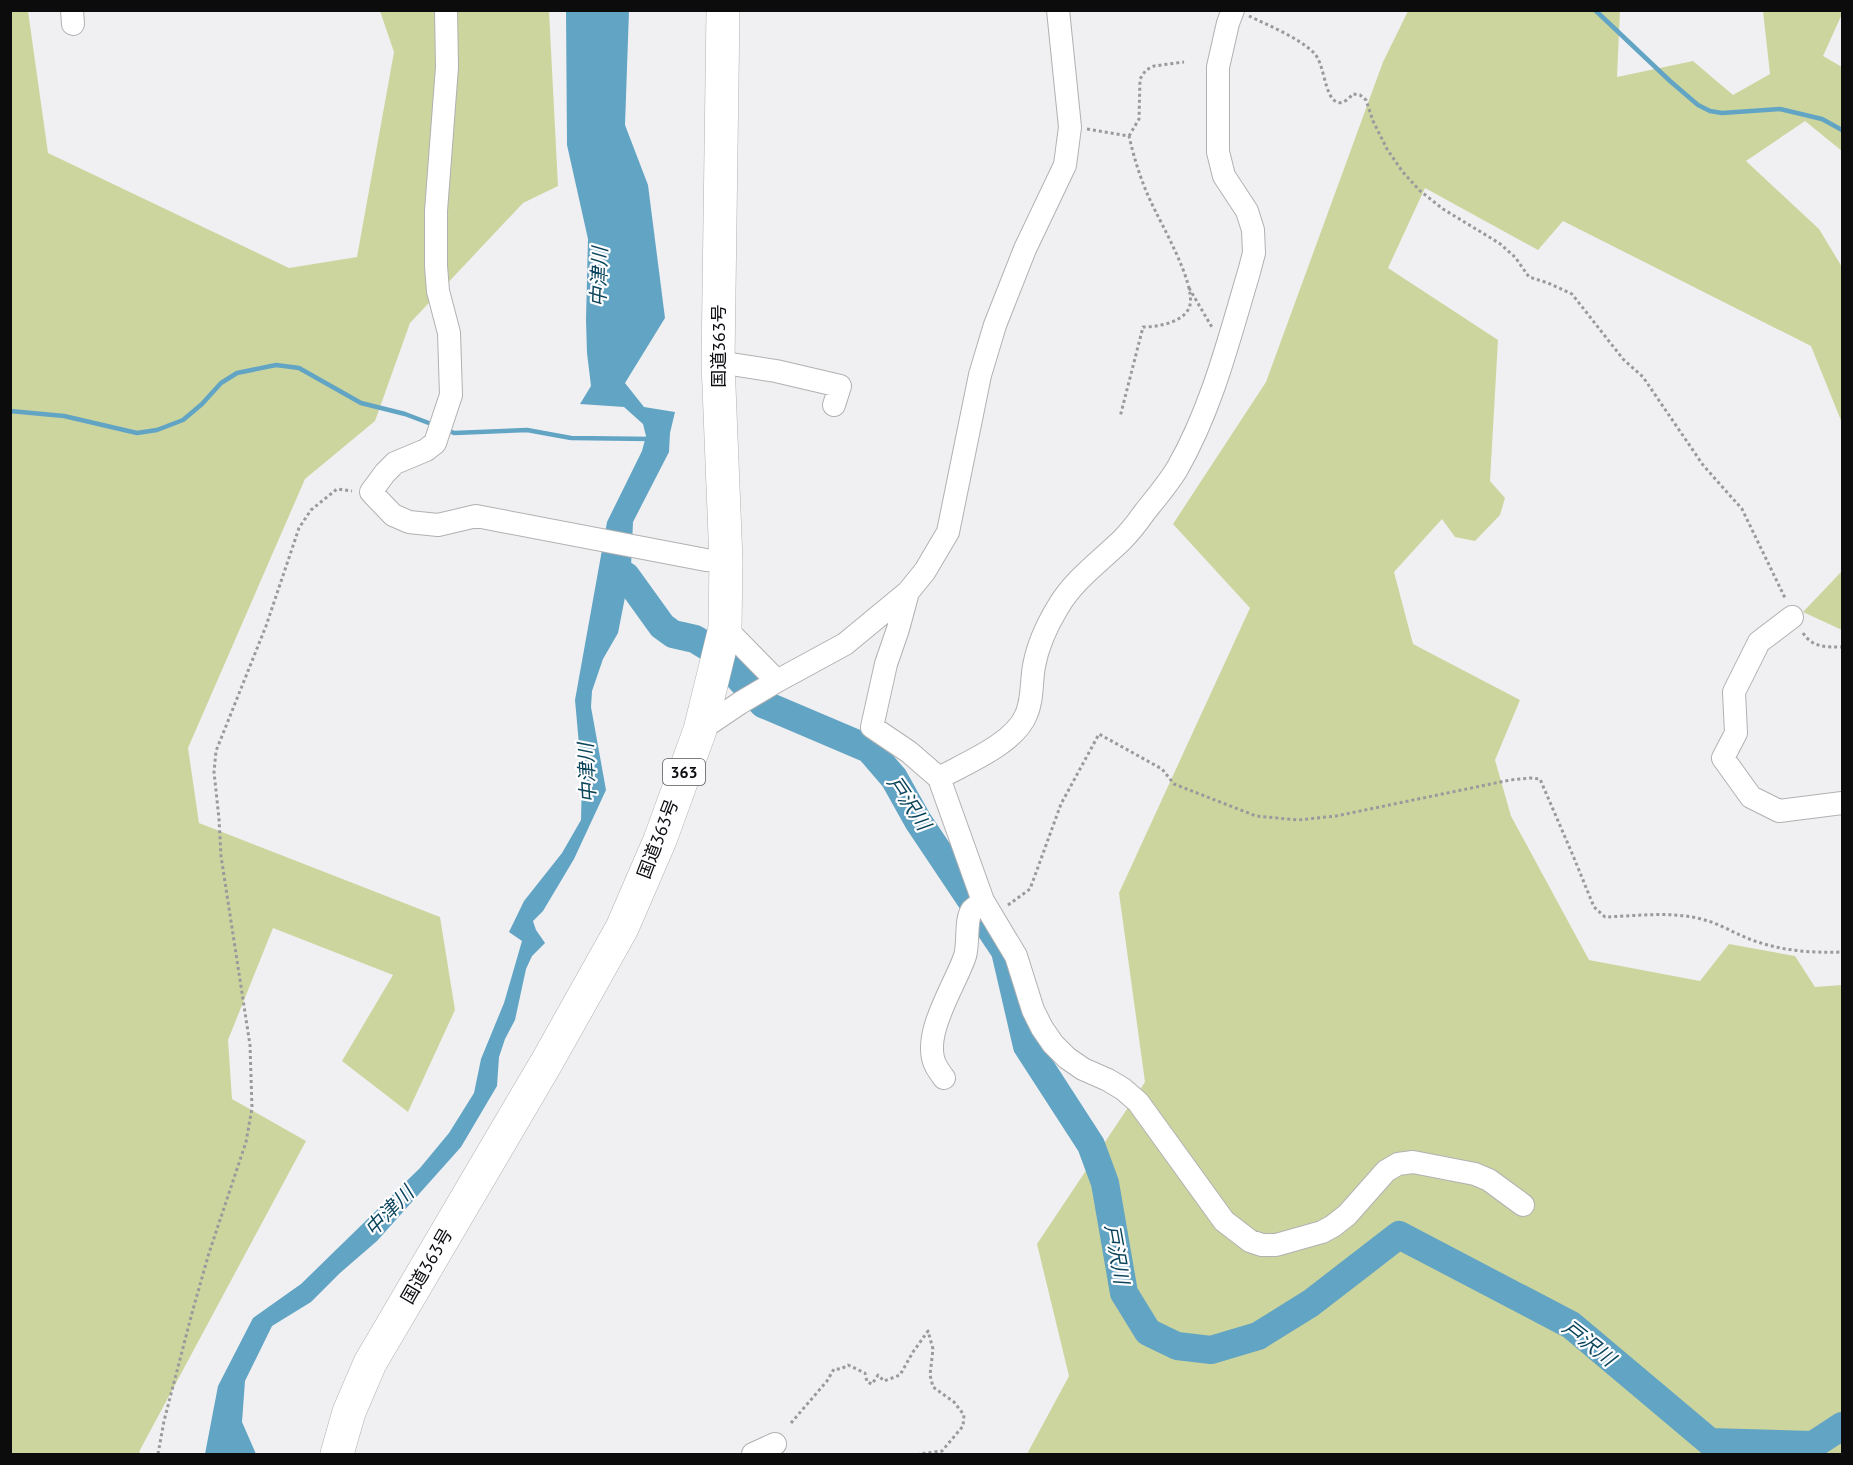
<svg xmlns="http://www.w3.org/2000/svg" width="1853" height="1465" font-family="'PT Sans','Noto Sans JP',sans-serif">
  <rect width="100%" height="100%" fill="#f0f0f2"/>
  <path fill="#cdd59f" d="M10 11H28L48 153 289 268 357 257 394 52 380 11H549L558 186 523 203 410 323 375 421 305 479 188 748 199 823 440 917 455 1010 408 1112 342 1061 393 975 273 928 228 1040 232 1099 306 1141 140 1450 139 1454H11Z
    M1408 11H1620L1617 77 1693 61 1733 95 1770 74 1763 11H1842V14L1823 56 1842 67V151L1805 121 1746 161 1819 229 1842 267V423L1811 346 1563 221 1538 250 1425 188 1388 268 1498 340 1490 481 1505 498 1500 515 1475 541 1455 537 1442 519 1394 572 1413 644 1520 700 1495 760 1511 816 1589 960 1700 981 1729 944 1795 956 1815 987 1842 985V1454H1027L1069 1376 1037 1244 1145 1082 1119 893 1250 608 1173 524 1266 382 1383 62Z
    M1842 571V630L1803 612Z"/>
  <path fill="#62a4c4" d="M566 11H629L625 125 648 185 665 318 625 383 644 407 675 412 670 433 669 452 633 522 631 567 618 633 603 659 592 691 591 707 606 790 574 859 543 911 533 921 536 930 545 943 532 956 526 969 515 1020 505 1039 499 1057 497 1086 461 1147 377 1241 340 1273 311 1302 272 1326 245 1381 242 1422 256 1454H205L218 1386 253 1318 301 1284 420 1168 449 1133 474 1093 481 1059 504 1003 522 941 509 932 524 901 562 853 581 820 582 778 575 700 607 522 642 451 646 436 643 424 624 407 580 404 591 386 587 353 586 320 588 239 567 145Z"/>
  <g fill="none" stroke-linecap="round" stroke-linejoin="round">
    <path stroke="#62a4c4" stroke-width="4.5" d="M1595 10 1670 81 1698 105 1710 111 1722 113 1780 109 1822 119 1842 130
      M10 411 64 416 137 433 157 430 183 420 202 404 221 383 237 373 276 365 299 368 361 403 405 414 434 425
      M445 429 454 433 527 430 571 438 651 439"/>
    <path stroke="#62a4c4" stroke-width="28" d="M617 571 626 576 662 626 673 634 695 639 713 650 763 704 869 749 894 778 918 821 1005 951 1027 1046 1091 1145 1105 1183 1124 1293 1148 1332 1177 1346 1211 1350 1258 1336 1311 1303 1399 1235 1571 1325 1710 1442 1813 1445 1842 1426"/>
    <defs>
      <path id="minor" d="M72 10 73 24
        M446 10 447 67 436 211V266L438 291 449 333 451 395 435 443 426 450 395 463 385 473 371 492 393 515 409 522 438 525 476 516 706 560 726 561
        M718 362 776 371 840 386 834 405
        M908 592 898 629 886 664 872 727 909 752 939 778 983 901 1016 956 1033 1010 1042 1028 1053 1044 1067 1058 1083 1069 1108 1080 1123 1089 1138 1102 1224 1221 1250 1241 1262 1245H1276L1322 1232 1333 1226 1347 1215 1386 1171 1398 1164 1413 1162 1475 1174 1489 1180 1523 1205
        M1792 617 1759 642 1734 692 1736 733 1723 758 1751 797 1779 811 1842 803
        M725 628 777 681
        M700 730 740 703 777 681 845 644 908 592 925 571 948 532 980 375 995 325 1025 249 1065 165 1070 127 1058 10
        M939 778C966 763 1014 744 1026 715 1033 700 1031 682 1034 666 1038 644 1047 625 1058 607 1073 581 1099 562 1121 541 1129 533 1137 523 1144 513 1155 499 1168 484 1177 469 1212 408 1229 339 1249 272L1254 253 1253 230 1247 211 1224 176 1218 152V67L1228 23 1233 10
        M944 1078C941 1074 938 1070 936 1066 920 1036 956 984 965 956 969 943 965 920 972 910 975 907 980 904 983 901
        M753 1454 775 1444"/>
      <path id="highway" d="M337 1454 349 1412 370 1363 548 1060 622 928 660 840 700 730 725 628 726 561 718 362 723 10"/>
    </defs>
    <use href="#minor" stroke="#b1b1b2" stroke-width="24"/>
    <use href="#highway" stroke="#b1b1b2" stroke-width="34"/>
    <path stroke="#9a9a9c" stroke-width="3" stroke-dasharray="3 3" stroke-linecap="butt" d="M1249 16C1268 25 1299 38 1314 53 1325 64 1324 97 1337 102 1343 105 1349 98 1353 94L1360 95 1366 100 1373 121 1387 149 1402 171 1419 190 1443 209 1499 243 1515 257 1529 277 1548 283 1572 294 1623 359 1643 377 1703 465 1742 509 1786 600
      M1087 129 1129 136C1134 158 1141 181 1151 202 1161 224 1195 282 1190 305 1186 322 1158 327 1143 327L1120 417
      M1129 136 1139 119 1140 79 1146 70 1154 66 1184 62
      M1189 288 1213 329
      M1803 633C1813 648 1826 647 1842 647
      M1008 905 1030 889 1061 804 1099 734 1162 769 1174 784 1256 816 1298 820 1336 816 1510 780 1530 778 1540 779 1574 858 1594 907 1605 917C1636 916 1671 911 1701 919 1719 923 1735 934 1752 940 1782 951 1811 953 1842 952
      M791 1423 827 1381 834 1369H841L848 1365 865 1373 867 1382 872 1384 878 1375 884 1381 900 1375 913 1352 928 1331 933 1349 930 1375 933 1387 954 1402 964 1415 963 1426 942 1451 919 1454
      M158 1454 164 1421 192 1313 209 1253 246 1142 252 1108 250 1045 221 856 219 819 214 772 216 751 266 626 299 528 311 510 337 489 352 491"/>
    <use href="#minor" stroke="#fff" stroke-width="22"/>
    <use href="#highway" stroke="#fff" stroke-width="33"/>
  </g>
  <g text-anchor="middle" stroke-width="4.5" stroke-linejoin="round" paint-order="stroke">
    <rect fill="#fefdff" stroke="#555456" stroke-width="1.5" x="663" y="759" width="42" height="26" rx="4.5"/>
    <g font-size="16" font-weight="bold" fill="#0c0c0d">
      <text x="684" y="778">363</text>
    </g>
    <g font-size="18" fill="#0c0c0d" stroke="#fefdff">
      <text transform="translate(719 346) rotate(-90)" y="6">国道363号</text>
      <text transform="translate(658 839) rotate(-69)" y="6">国道363号</text>
      <text transform="translate(427 1266) rotate(-60)" y="6">国道363号</text>
    </g>
    <g font-size="20" font-style="italic" fill="#0b455b" stroke="#fefdff">
      <text transform="translate(599 277) rotate(-88)" y="7">中津川</text>
      <text transform="translate(587 773) rotate(-93)" y="7">中津川</text>
      <text transform="translate(909 803) rotate(56)" y="7">戸沢川</text>
      <text transform="translate(389 1211) rotate(-46)" y="7">中津川</text>
      <text transform="translate(1117 1254) rotate(80)" y="7">戸沢川</text>
      <text transform="translate(1589 1343) rotate(38)" y="7">戸沢川</text>
    </g>
  </g>
  <rect width="1853" height="1465" fill="none" stroke="#0c0c0d" stroke-width="24"/>
</svg>
